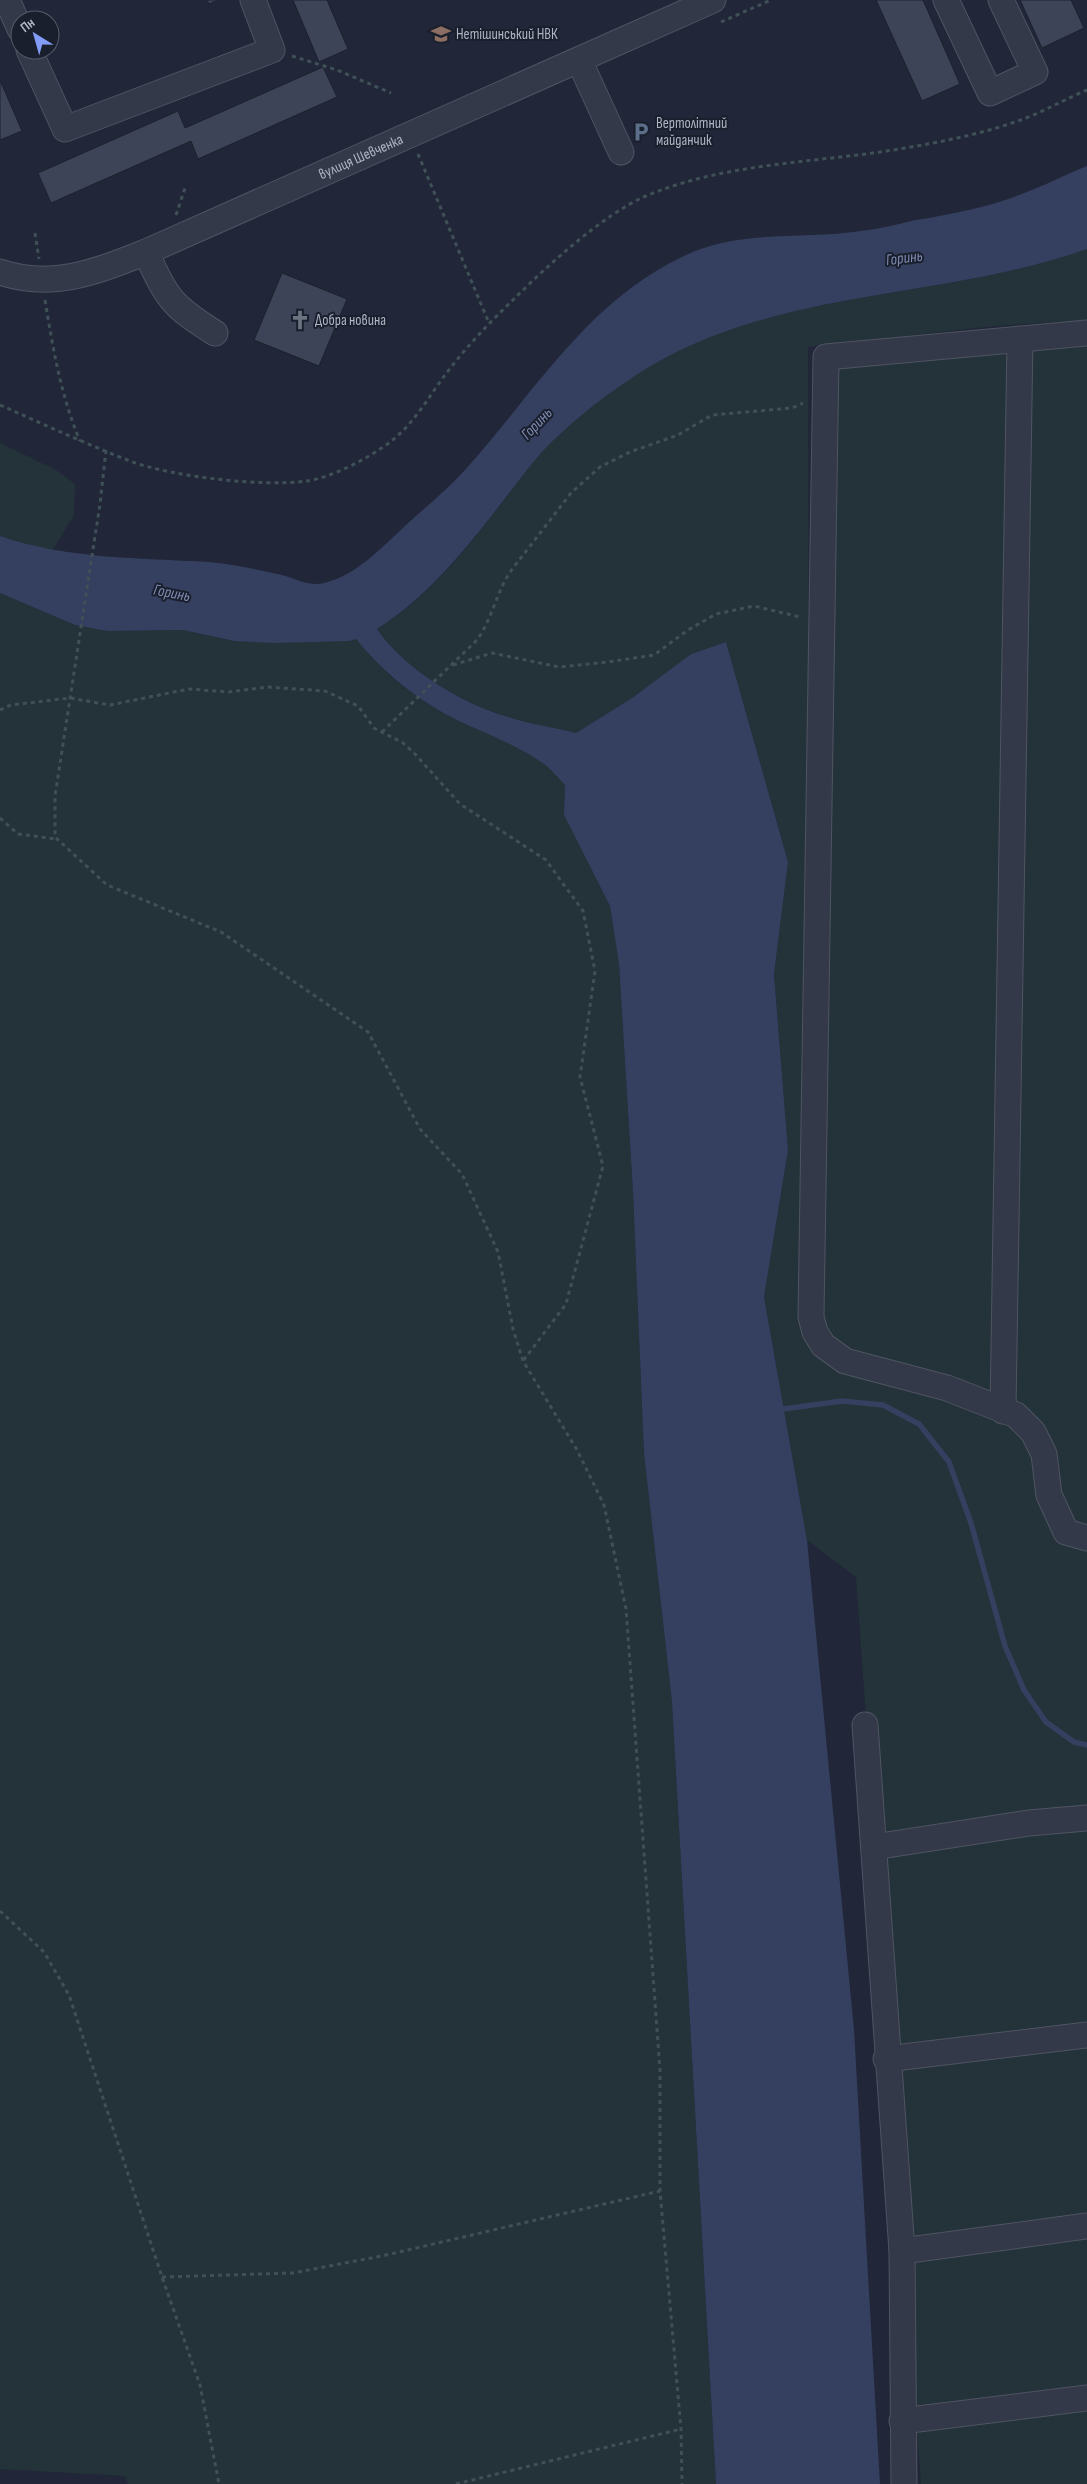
<svg xmlns="http://www.w3.org/2000/svg" width="1087" height="2484" font-family="'Sofia Sans Condensed',sans-serif">
  <rect width="100%" height="100%" fill="#212738"/>
  <path fill="#233339" d="M1087 249V320L994 326 808 347 810 1348 824 1362 832 362 1087 339V2484H921L856 1577 807 1540 764 1297 788 1150 774 974 788 862 726 642 691 654 632 698 576 733C553 727 528 724 505 716 457 701 407 670 377 629 432 596 469 545 508 495 519 481 529 465 542 452 567 426 596 402 625 382 762 286 936 303 1087 249Z
    M0 443 56 470 75 484 74 515 52 551 0 536Z
    M0 593 75 625 107 631 183 630 234 641 356 638C380 670 410 695 445 714 477 731 513 742 544 764 552 769 558 778 565 785L564 815 610 906 619 964 633 1192 644 1453 672 1702 716 2484H128L125 2476 0 2469Z"/>
  <path fill="#353f5f" d="M1087 166V249C936 303 762 286 626 382 596 402 567 426 542 452 528 467 516 485 503 501 465 550 429 596 377 629 405 669 459 702 505 716 528 724 553 727 576 733L632 698 691 654 726 642 788 862 774 974 788 1150 764 1297 807 1540 854 2030 880 2484H716L672 1702 644 1453 633 1192 619 964 610 906 564 815 565 785C558 778 551 769 544 764 513 742 477 731 445 714 410 694 381 670 356 639L349 641 275 643 234 641 183 630 107 631 75 625 0 593V536C67 559 139 558 209 562 233 564 258 570 282 575 296 579 310 587 324 583 357 575 381 548 405 526 424 508 446 491 464 471 534 394 586 302 684 256 738 229 803 240 861 231 880 229 898 224 916 220 951 214 985 208 1019 195 1042 187 1064 175 1087 166Z"/>
  <g fill="none" stroke-linecap="round" stroke-linejoin="round">
    <path stroke="#353f5f" stroke-width="5.5" d="M776 1410 842 1401 883 1405 919 1424 949 1462 971 1523 1005 1646 1024 1690 1046 1722 1074 1742 1087 1745"/>
  </g>
  <path fill="#3d4458" stroke="#1c212f" d="M207 0H219L209 4Z
    M293 0H327L348 49 319 62Z
    M876 0H923L960 84 922 101Z
    M1020 0H1071L1084 28 1042 48Z
    M323 67 337 97 198 159 191 141 51 203 38 173 178 111 185 128Z
    M0 80 22 131 0 140Z
    M282 273 347 299 319 366 254 340Z"/>
  <g fill="none" stroke-linecap="round" stroke-linejoin="round">
    <defs>
      <g id="minor">
        <path d="M7 0 20 29"/>
        <path d="M946 0 990 93 1035 72 1001 0"/>
        <path d="M29 50 65 129 272 50 253 0"/>
        <path d="M579 60 621 152"/>
        <path d="M146 252C167 299 172 306 215 333"/>
        <path id="s1" d="M0 272C54 290 97 271 146 252L713 0"/>
        <path d="M1087 333 826 357 811 1317 815 1332 823 1345 845 1361 947 1388 1016 1415 1033 1432 1044 1454 1049 1495 1066 1532 1087 1538"/>
        <path d="M1003 1411 1020 339"/>
        <path d="M865 1725 902 2251 904 2484"/>
        <path d="M874 1847 1029 1823 1087 1818"/>
        <path d="M886 2059 1087 2035"/>
        <path d="M902 2251 1087 2226"/>
        <path d="M902 2421 1087 2398"/>
      </g>
    </defs>
    <use href="#minor" stroke="#4f5463" stroke-width="27"/>
    <path stroke="#405057" stroke-width="3" stroke-dasharray="4 4" stroke-linecap="butt" d="M721 22 771 0
      M292 56 337 70 391 93
      M418 154 489 323
      M176 215 186 185
      M35 233 39 259
      M45 300C53 349 61 396 80 441
      M0 405C43 424 86 444 130 461 172 477 263 487 307 481 333 477 369 458 390 442 413 425 428 398 445 375 466 347 490 322 515 298 548 265 604 214 646 196 722 164 807 163 887 151 936 143 986 134 1031 116 1050 108 1068 98 1087 90
      M106 450 100 504 55 796V837L107 885 221 932 368 1032 420 1129 462 1174 498 1252 513 1329 523 1361 577 1450 604 1505 626 1609 660 2070V2191L681 2429 682 2484
      M453 665 492 653 559 667 608 662 654 655 688 630 716 614 754 606 800 617
      M0 710 11 705 70 698 110 705 189 689 229 692 267 687 325 691 358 706 374 728 403 743 415 754 460 804 546 860 583 911 595 971 580 1077 603 1166 566 1304 523 1361
      M382 732 477 640C492 619 496 594 510 572L571 493 600 467 630 452 678 435 712 415 792 408 803 403
      M0 818 18 834 56 839
      M0 1911 44 1952 69 1995 162 2277 200 2385 219 2484
      M162 2277 293 2273 382 2256 660 2191
      M456 2484 681 2429"/>
    <use href="#minor" stroke="#343949" stroke-width="25"/>
  </g>
  <defs>
    <symbol id="school-bare" viewBox="-9 -9 18 18"><path d="M0-5L7-2L0 1L-7-2ZM-4 1L0 2.5L4 1V4Q0 6-4 4Z" fill="#8d6e63" stroke="#1a1f2d" stroke-width="2.5" paint-order="stroke"/></symbol>
    <symbol id="parking-bare" viewBox="-9 -9 18 18"><path d="M-3.5-5.5H1a3.5 3.5 0 0 1 0 7H-1V5.5H-3.5ZM-1-3.4V-.6H.8a1.4 1.4 0 0 0 0-2.8Z" fill="#5c6f8a" stroke="#1a1f2d" stroke-width="2.5" paint-order="stroke"/></symbol>
    <symbol id="church-bare" viewBox="-9 -9 18 18"><path d="M-1.2-6h2.4v3.5h3.3v2.4h-3.3V6h-2.4V-.1h-3.3v-2.4h3.3Z" fill="#6b7280" stroke="#1a1f2d" stroke-width="2.5" paint-order="stroke"/></symbol>
  </defs>
  <g fill-rule="evenodd">
    <use href="#school-bare" x="427" y="20" width="28" height="28"/>
    <use href="#parking-bare" x="627" y="118" width="28" height="28"/>
    <use href="#church-bare" x="286" y="306" width="28" height="28"/>
  </g>
  <g text-anchor="middle" stroke-width="4" stroke-linejoin="round" paint-order="stroke">
    <g font-size="15" fill="#afb4c5" stroke="#1a1f2d" text-anchor="start">
      <text x="456" y="39">Нетішинський НВК</text>
      <text x="656" y="128">Вертолітний<tspan x="656" dy="17">майданчик</tspan></text>
      <text x="315" y="325">Добра новина</text>
    </g>
    <g font-size="15" fill="#afb4c5" stroke="#1a1f2d">
      <text dy="5" stroke="none"><textPath href="#s1" startOffset="386">вулиця Шевченка</textPath></text>
    </g>
    <g font-size="16" font-style="italic" fill="#7f8bb2" stroke="#1a1f2d">
      <text transform="translate(904 257) rotate(-7)" y="6">Горинь</text>
      <text transform="translate(536 423) rotate(-46)" y="6">Горинь</text>
      <text transform="translate(172 592) rotate(11)" y="6">Горинь</text>
    </g>
  </g>
  <g transform="translate(35 35) rotate(323)"><circle r="24" fill="#1a1f2d" stroke="#565b6a"/>
  <path d="M0-4L9 19L0 12L-9 19Z" fill="#829bf7"/>
  <text y="-8" font-size="14" font-weight="bold" text-anchor="middle" fill="#afb4c5">Пн</text>
  </g>
</svg>
